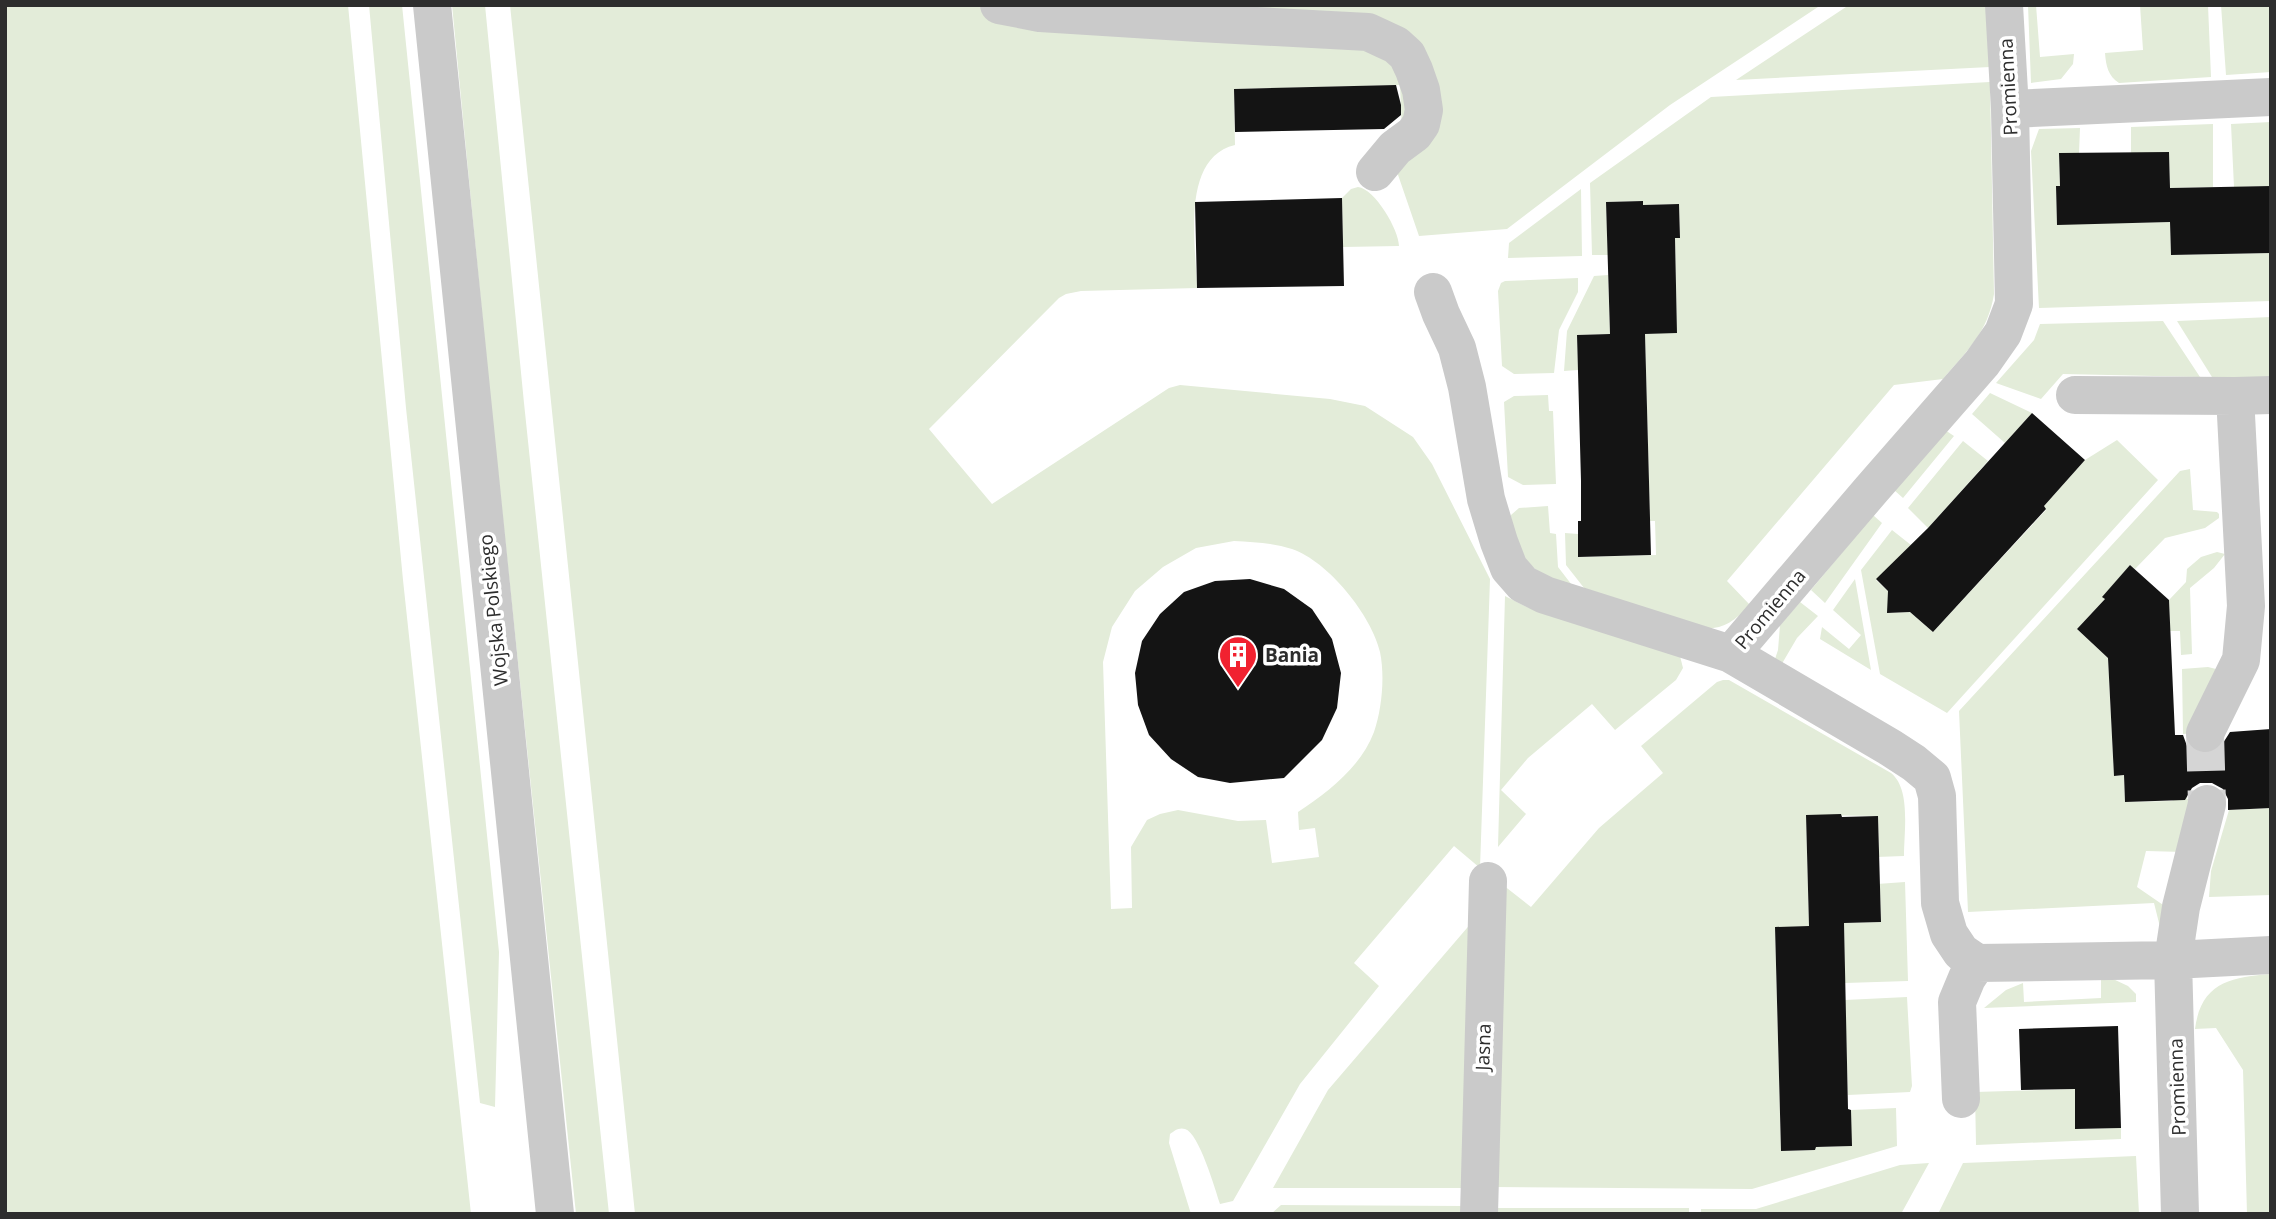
<svg xmlns="http://www.w3.org/2000/svg" width="2276" height="1219" font-family="'Open Sans',sans-serif">
  <rect width="100%" height="100%" fill="#fff"/>
  <path fill="#e3ecd9" fill-rule="evenodd" d="M5 5H348L403 580 471 1214H5Z
    M369 5H402L499 952 495 1107 480 1103 406 408Z
    M452 5H485L524 403 609 1214H576L491 406Z
    M510 5H974L996 13 1376 44 1411 84 1402 134 1400 85 1234 89 1235 145C1180 158 1196 246 1197 288L1081 291 1066 294 1059 298 929 429 992 504 1169 388 1180 385 1330 399 1365 406 1413 437 1432 464 1490 579 1480 868 1454 846 1354 963 1379 986 1300 1084 1233 1201 1220 1204C1215 1189 1199 1133 1185 1129 1179 1127 1174 1131 1170 1134L1169 1143 1191 1214H635ZM1234 541C1254 542 1273 543 1292 549 1328 561 1372 616 1380 652 1385 676 1382 709 1374 732 1361 767 1328 792 1298 812L1299 830 1315 828 1319 857 1272 863 1266 820 1238 821 1178 810 1160 814 1147 820 1131 847 1132 908 1111 909 1103 662 1112 627 1135 591 1163 567 1196 548Z
    M1209 5H1821L1670 105 1507 229 1419 236 1396 169 1415 52Z
    M1849 5H1988L1990 67 1736 80Z
    M2028 5H2036L2040 57 2074 54 2073 64 2061 79 2031 83Z
    M2140 5H2208L2211 77 2119 83C2108 76 2106 66 2105 53L2143 50Z
    M2221 5H2271V72L2226 75Z
    M1990 82 1994 294C1988 332 1967 351 1943 379L1894 385 1727 581 1750 605C1738 617 1726 629 1708 628L1588 593 1566 565 1565 533 1578 534 1579 557 1656 555 1655 521H1650L1645 334 1677 332 1675 238H1680L1679 204 1643 205 1642 201 1606 202 1608 255H1592L1590 183 1711 97Z
    M2271 122V186L2234 187 2231 124Z
    M2213 124V187L2170 188 2169 153H2131V127Z
    M2080 128 2079 153H2059L2060 186H2056L2057 224 2170 222 2171 255 2271 253V301L2039 308 2031 151 2039 129Z
    M1358 187C1375 189 1399 230 1399 246L1343 247 1342 198 1351 189Z
    M1581 189 1582 256 1508 258 1509 243Z
    M1608 275 1610 334 1577 335 1578 370 1564 371 1567 331 1594 276Z
    M1578 278V292L1559 330 1554 373 1514 374 1502 366 1498 291 1501 283 1505 281Z
    M2271 317V377H2212L2177 321Z
    M2163 321 2200 377 2063 374 2041 399 1996 383 2034 340 2040 324Z
    M1990 393 2032 413 2005 443 1972 414Z
    M1548 395 1549 411H1553L1556 484 1523 485 1508 477 1504 402 1514 396Z
    M1945 430 1954 436 1903 498 1894 490Z
    M2117 440 2158 480 1947 713 1880 674 1861 570 1892 530 1911 545 1876 580 1888 591V613L1910 612 1933 632 2046 510 2044 506 2085 460Z
    M1963 441 1988 461 1928 528 1908 508Z
    M2190 469 2193 510 2217 512 2219 514V518L2205 528 2165 538 2135 569 2130 565 2103 597 2105 599 2077 629 2108 658 2114 776 2124 775 2125 802 2171 801 2187 795V799H2191L2184 852 2146 851 2137 887 2169 909 2162 935 2154 903 1968 912 1959 711 2180 471Z
    M1548 506 1550 533 1556 534 1558 567 1575 589C1546 575 1529 574 1517 542 1514 533 1511 526 1511 515L1519 508Z
    M1873 515 1882 523 1825 603 1811 590Z
    M2217 552 2225 554 2214 568 2190 588 2192 654 2181 655 2180 631H2170L2169 600 2186 582 2187 569 2201 557Z
    M1855 579 1871 670 1820 639 1822 627 1849 649 1861 635 1833 610Z
    M1505 596 1527 607 1680 656 1683 668 1676 680 1615 730 1592 704 1528 758 1501 790 1526 814 1498 847Z
    M1800 602 1818 616 1797 638 1780 667 1774 662 1778 650 1780 625Z
    M2208 667 2216 669 2197 733 2183 734 2182 669Z
    M1723 680H1729L1891 773C1911 789 1904 831 1904 856L1876 857 1879 851 1878 816 1806 815 1809 926 1775 928 1781 1151 1815 1150 1816 1147 1851 1146V1110L1896 1108 1897 1146 1752 1189 1493 1187 1503 885 1531 907 1599 828 1663 773 1641 746 1717 682Z
    M2271 808V895L2209 897 2211 871 2229 810Z
    M1905 882 1908 981 1845 983 1844 923 1881 922 1880 888 1877 884Z
    M1473 921 1467 1188H1273L1328 1090Z
    M2271 974V1214H2247L2243 1070 2216 1028 2195 1029C2201 983 2230 977 2271 974Z
    M2113 979 2128 986 2136 994V1002L1984 1008 2006 990 2023 983 2024 1002 2101 998V980Z
    M1907 997 1912 1086 1910 1092 1848 1095 1845 1000Z
    M2075 1089V1129L2121 1128V1139L1976 1145 1975 1092Z
    M2136 1156 2139 1214H1938L1963 1163Z
    M1929 1163 1901 1214H1701V1209H1756L1900 1165Z
    M1281 1205 1465 1206V1214H1271Z
    M1493 1208H1689V1214H1493Z"/>
  <path fill="#141414" d="M1396 85 1401 105V115L1384 129 1235 132 1234 89Z
    M2169 152 2170 188 2271 186V253L2171 255 2170 222 2057 225 2056 186H2060L2059 153Z
    M1342 198 1344 286 1197 288 1195 202Z
    M1643 201V205L1679 204 1680 238H1675L1677 333 1645 334 1651 555 1578 557V521H1581V481L1577 335 1610 334 1606 202Z
    M2032 413 2085 460 2044 506 2046 509 1933 632 1910 612 1887 613 1888 591 1876 579 1928 528Z
    M2130 565 2169 600 2175 735H2183L2187 746 2196 753 2206 755 2218 751 2230 732 2271 729V808L2228 810V799L2223 789 2212 783H2200L2192 788 2185 800 2125 802 2124 775 2114 776 2108 658 2077 629 2105 599 2102 597Z
    M1250 579 1284 589 1312 609 1332 639 1341 673 1337 708 1322 740 1284 778 1230 783 1198 777 1171 759 1149 735 1138 705 1135 673 1142 641 1160 614 1184 592 1215 581Z
    M1841 814 1842 817 1878 816 1880 887 1881 922 1844 923 1848 1109 1851 1110 1852 1146 1816 1147 1815 1150 1781 1151 1775 927 1809 926 1806 815Z
    M2118 1026 2121 1128 2075 1129V1089L2021 1090 2019 1029Z"/>
  <g fill="none" stroke-linecap="round" stroke-linejoin="round">
    <path stroke="#d5d5d5" stroke-width="38" stroke-dasharray="38 19" stroke-linecap="butt" d="M2205 733 2207 804"/>
    <path stroke="#cacaca" stroke-width="38" d="M432 5 555 1214
      M999 5 1040 13 1199 23
      M1192 5 1199 23 1368 32 1396 45 1407 55 1414 70 1421 90 1424 110 1421 124 1414 134 1395 148 1375 172
      M2004 5 2010 109 2014 304 2003 333 1982 363 1871 490 1731 654 1891 748 1914 763 1932 778 1937 796 1940 903 1949 934 1961 952 1977 963 2173 960 2271 955
      M2010 109 2271 97
      M1433 292 1441 314 1457 348 1467 387 1486 499 1499 542 1509 568 1523 584 1545 595 1731 654
      M2075 395 2235 396
      M2205 733 2241 660 2246 606 2235 396 2271 395
      M1961 1099 1957 1002 1967 978 1977 963
      M1479 1214 1488 881
      M2180 1214 2173 960 2181 907 2207 804"/>
  </g>
  <defs>
    <symbol id="building-pin" viewBox="-11 -11 22 30"><path d="M0 17L-7.5 6A9.5 9.5 0 1 1 7.5 6Z" fill="#f12230" stroke="#fff"/><path d="M-4-6H4V6H1V3H-1V6H-4ZM-2.5-4.3h1.7v1.8h-1.7ZM.8-4.3h1.7v1.8H.8ZM-2.5-1h1.7V.8h-1.7ZM.8-1h1.7V.8H.8Z" fill="#fff"/></symbol>
  </defs>
  <g fill-rule="evenodd">
    <use href="#building-pin" x="1216" y="633" width="44" height="60"/>
  </g>
  <g text-anchor="middle" stroke-width="7" stroke-linejoin="round" paint-order="stroke">
    <g font-size="19" fill="#2d2d2d" stroke="#fff">
      <text transform="translate(2008 87) rotate(-93)" y="7">Promienna</text>
      <text transform="translate(1770 609) rotate(-50)" y="7">Promienna</text>
      <text transform="translate(493 610) rotate(-96)" y="7">Wojska Polskiego</text>
      <text transform="translate(1483 1047) rotate(-88)" y="7">Jasna</text>
      <text transform="translate(2177 1087) rotate(-92)" y="7">Promienna</text>
    </g>
    <g font-size="19" font-weight="bold" fill="#2d2d2d" stroke="#fff" text-anchor="start">
      <text x="1265" y="662">Bania</text>
    </g>
  </g>
  <rect width="2276" height="1219" fill="none" stroke="#2d2d2d" stroke-width="14"/>
</svg>
